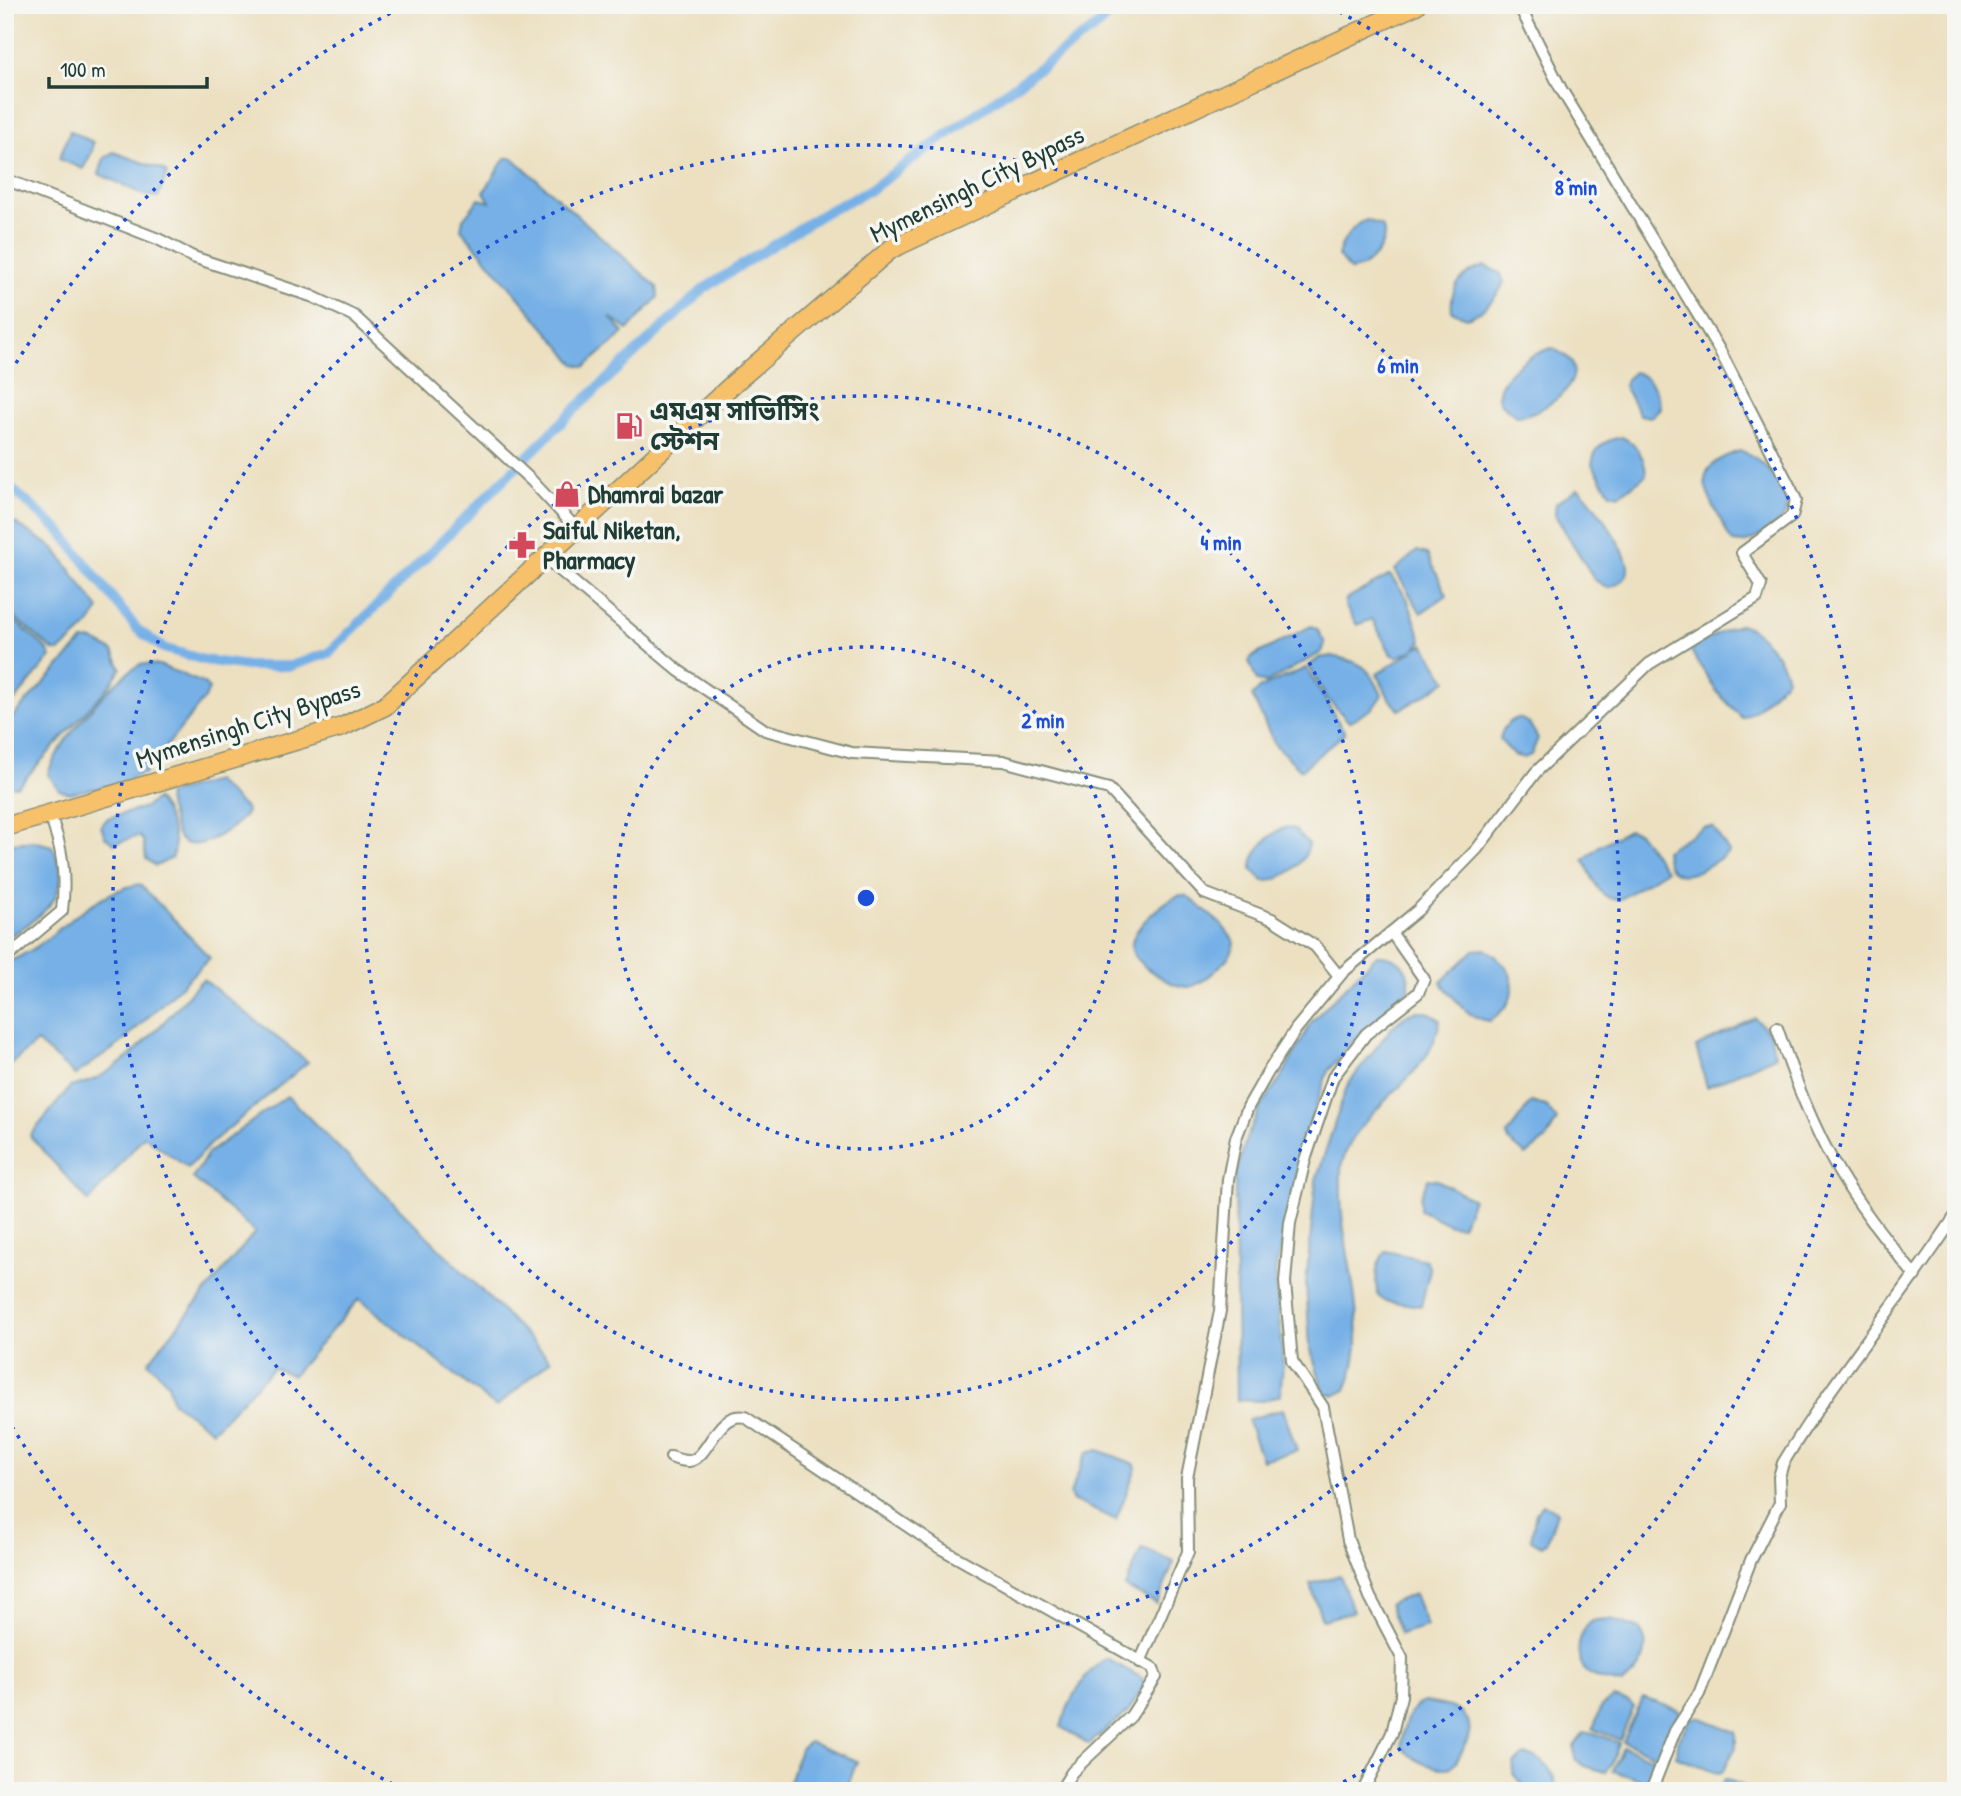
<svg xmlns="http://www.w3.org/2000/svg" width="1961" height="1796" font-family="'Patrick Hand','Noto Sans Bengali',sans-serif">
  <rect width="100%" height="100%" fill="#f6f6f2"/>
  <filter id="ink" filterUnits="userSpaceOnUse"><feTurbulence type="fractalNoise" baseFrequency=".0143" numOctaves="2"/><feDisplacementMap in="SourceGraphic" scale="14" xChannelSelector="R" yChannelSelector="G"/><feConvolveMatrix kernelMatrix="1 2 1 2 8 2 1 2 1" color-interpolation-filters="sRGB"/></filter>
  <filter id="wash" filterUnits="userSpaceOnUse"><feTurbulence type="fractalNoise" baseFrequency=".00686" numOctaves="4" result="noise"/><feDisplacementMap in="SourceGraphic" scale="28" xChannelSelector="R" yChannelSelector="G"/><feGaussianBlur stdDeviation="1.57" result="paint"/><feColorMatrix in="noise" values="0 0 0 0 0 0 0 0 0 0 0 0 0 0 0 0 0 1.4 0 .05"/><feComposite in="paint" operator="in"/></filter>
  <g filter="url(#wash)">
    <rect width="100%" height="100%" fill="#ece0c1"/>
    <path fill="#76b0e6" stroke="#4a768d" stroke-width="2" d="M70 131 93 142 92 152 83 169 59 159Z
      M113 152 164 170 167 174 158 197 144 195 99 174 104 158Z
      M505 158H513L657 287 658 297 628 330 610 317 624 333 585 367 575 364 461 229 463 219 479 199 490 202 484 192Z
      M1367 220 1382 226C1391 243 1368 270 1350 270L1338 256C1341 242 1352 225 1367 220Z
      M1485 266 1500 273 1504 282C1497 297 1483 314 1466 318L1452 311C1449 287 1463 272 1485 266Z
      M1551 348C1559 352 1570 356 1573 365 1580 391 1537 416 1516 416L1501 404 1498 398C1500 373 1529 355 1551 348Z
      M1634 372C1650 376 1659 392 1660 408L1651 417 1640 415 1624 386 1627 378Z
      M1622 437C1638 445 1645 457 1646 475L1620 495 1610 493 1592 464C1594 447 1605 440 1622 437Z
      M1740 451C1760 455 1793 490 1786 512 1781 527 1756 539 1743 543L1733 542 1728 535C1711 496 1681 469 1740 451Z
      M1578 488C1591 496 1630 555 1628 570 1627 580 1617 585 1608 588L1595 580 1555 515 1556 503Z
      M5 516 55 549 99 609 88 626 60 651H54L5 609Z
      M1417 551 1427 554 1447 595 1421 613 1395 570Z
      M1390 575 1407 598 1422 641 1414 649 1424 644 1447 681 1400 710 1390 700 1377 674 1414 650 1397 657 1391 654 1372 619 1357 625 1345 606 1346 599Z
      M5 612 47 649 51 657 5 712Z
      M1740 624C1759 629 1784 659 1787 679L1756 710 1742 718 1716 691 1691 651 1697 643Z
      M1311 626 1317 629 1325 643 1322 652 1266 683 1257 681 1249 661 1251 657Z
      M93 640 113 651 121 668 110 685 23 781 17 786H5V725L83 641Z
      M1332 656C1363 663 1369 666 1382 695L1373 708 1349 722 1327 698 1309 666 1319 658Z
      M141 664 159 665 203 683 209 689 205 698 145 773 113 785 70 793 59 790 48 774C57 744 113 679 141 664Z
      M1306 668 1345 733 1301 770 1275 745 1252 696 1260 688Z
      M1519 718 1529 723 1538 738 1531 755 1524 758 1514 755 1500 740C1501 729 1509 720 1519 718Z
      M215 781 247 810 246 814C235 827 198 854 182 841 176 837 175 828 173 821 170 812 166 803 168 794Z
      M156 799C168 811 179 842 172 858L156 866 146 859 143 840 138 836 114 844 105 837 101 826 108 818 144 808Z
      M1287 827 1294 829 1308 843C1309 861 1281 883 1264 881L1252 870C1250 853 1272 831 1287 827Z
      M1704 827H1713L1729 852C1710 866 1668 896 1665 850Z
      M1628 830 1638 832 1666 870 1619 900C1597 899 1593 877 1584 860L1599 846Z
      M34 841 52 846C79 892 41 918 5 939V844Z
      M140 884 210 958 120 1044 75 1075 37 1042 5 1069V964C18 957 32 951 43 942 73 918 101 891 140 884Z
      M1180 895 1187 896 1221 924 1235 942C1234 953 1225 961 1218 968 1210 976 1198 987 1186 987 1172 986 1139 967 1133 953 1124 933 1164 900 1180 895Z
      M1485 949C1518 968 1523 998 1490 1021 1467 1019 1455 999 1441 982L1474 950Z
      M1377 955C1399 955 1410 967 1409 989L1349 1045 1328 1071 1311 1120 1275 1272 1283 1365 1280 1395 1262 1401 1237 1400 1235 1178 1246 1139 1260 1108 1284 1073 1312 1021Z
      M203 979 308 1062 210 1144 188 1168 144 1136 89 1202 30 1136 70 1087C124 1078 166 1017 203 979Z
      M1418 1011 1430 1013 1440 1020C1432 1080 1358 1105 1342 1163 1340 1171 1341 1182 1341 1190 1340 1255 1375 1327 1346 1390L1336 1395 1324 1393 1310 1347 1306 1283 1316 1180 1347 1086 1392 1027 1409 1013Z
      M1755 1018 1770 1033 1775 1056 1707 1087 1696 1047Z
      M287 1096 551 1360 496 1407 359 1299 293 1375 273 1368 212 1431 172 1401 168 1383 148 1362 255 1232 193 1178 208 1153Z
      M1531 1102 1546 1106 1557 1120 1546 1139 1526 1155 1509 1141 1507 1135Z
      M1428 1179 1437 1180 1473 1199 1462 1226 1450 1225 1420 1210V1197Z
      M1386 1251 1426 1260 1430 1269 1421 1306 1385 1301 1378 1296C1375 1281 1375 1263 1386 1251Z
      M1283 1409 1297 1451 1262 1460 1248 1422 1249 1419Z
      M1098 1450 1135 1464 1136 1468 1116 1520 1072 1500 1070 1494 1084 1458 1087 1453Z
      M1543 1504 1557 1512 1547 1542 1542 1546 1531 1540 1536 1512Z
      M1142 1548 1174 1562 1157 1604 1125 1587Z
      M1340 1575 1353 1612 1322 1620 1310 1584Z
      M1414 1594 1427 1626 1400 1634 1389 1604Z
      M1610 1619 1638 1628C1655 1646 1640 1673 1622 1684 1611 1681 1594 1679 1586 1671 1573 1659 1578 1629 1593 1621 1598 1619 1604 1620 1610 1619Z
      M1107 1659 1142 1678 1144 1685 1128 1712 1089 1744 1061 1727C1066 1706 1087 1667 1107 1659Z
      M1613 1698 1629 1702 1634 1707 1620 1740 1593 1729 1601 1706Z
      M1643 1698 1679 1710 1680 1714 1657 1756 1623 1742Z
      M1424 1702C1449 1705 1480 1711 1466 1743 1462 1752 1458 1760 1451 1767 1435 1771 1411 1760 1401 1746 1403 1730 1406 1708 1424 1702Z
      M1690 1718H1701L1736 1732V1747L1722 1772 1717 1773 1676 1756 1677 1743Z
      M1584 1733H1594L1619 1743 1612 1764 1606 1772 1584 1766 1575 1759 1574 1746Z
      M809 1742 857 1761 846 1791H804L790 1780 800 1749Z
      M1623 1747 1656 1760 1647 1782 1613 1771Z
      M1524 1755C1543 1756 1557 1773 1555 1791H1528L1513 1774 1514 1764Z
      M1725 1779 1756 1791H1718Z"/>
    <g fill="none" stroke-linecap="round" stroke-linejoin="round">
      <path stroke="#76b0e6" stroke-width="10" d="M5 483 61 532 137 629 163 648 204 660 247 666H290L329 653 573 411 705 288 824 213 870 190 1099 25 1117 5"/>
    </g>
  </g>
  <g filter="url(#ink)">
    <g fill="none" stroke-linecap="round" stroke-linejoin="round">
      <defs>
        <path id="minor" d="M5 179 158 239 193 257 311 296 354 316 532 481 575 527
          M544 557 679 671 765 730 852 753 1003 761 1109 789 1204 893 1272 919 1291 931 1315 946 1339 976
          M5 959 62 911C66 876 63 847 49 814
          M1777 1028C1794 1077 1812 1126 1839 1172 1861 1209 1888 1242 1915 1276
          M671 1457C676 1459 683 1461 689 1461 709 1459 716 1411 745 1417L940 1548 1153 1668 1156 1677 1131 1716 1072 1772 1060 1791
          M1140 1662 1188 1552 1187 1478 1220 1311 1228 1179 1236 1138 1248 1107 1268 1072 1296 1029 1343 972 1418 910 1477 849 1536 772 1649 664 1757 598 1761 585 1742 553 1792 516 1796 500 1791 489 1720 351 1561 89 1519 5
          M1363 1791 1392 1733 1401 1696 1402 1658 1370 1597 1348 1540 1323 1407 1292 1361 1285 1282 1290 1223 1305 1160 1333 1077 1366 1034 1418 993 1424 979 1391 932
          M1651 1791 1675 1731 1699 1694 1751 1560 1780 1503 1779 1477 1783 1463C1835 1377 1900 1300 1956 1215"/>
        <path id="trunk" d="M5 827 342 727 385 706 733 384 891 249 1416 5"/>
      </defs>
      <use href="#minor" stroke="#868e7a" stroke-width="14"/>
      <use href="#trunk" stroke="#868e7a" stroke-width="21"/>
      <use href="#minor" stroke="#fff" stroke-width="10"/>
      <use href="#trunk" stroke="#f7c06b" stroke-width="18"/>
    </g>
  </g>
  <g fill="none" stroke="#1d4ed8" stroke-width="3.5" stroke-dasharray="3.5 7">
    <circle cx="866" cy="898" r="251"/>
    <circle cx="866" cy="898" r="502"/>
    <circle cx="866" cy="898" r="753"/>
    <path d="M402 1789A1004 1004 0 0 1 5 1415M5 381A1004 1004 0 0 1 402 7M1330 7A1004 1004 0 0 1 1330 1789"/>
  </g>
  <defs>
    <symbol id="fuel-bare" viewBox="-9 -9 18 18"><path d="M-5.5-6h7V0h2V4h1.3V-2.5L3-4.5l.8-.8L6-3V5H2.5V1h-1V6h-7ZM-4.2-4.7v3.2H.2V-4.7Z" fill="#d1495b" stroke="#f6f6f2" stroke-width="2.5" paint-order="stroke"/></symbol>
    <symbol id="shop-bare" viewBox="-9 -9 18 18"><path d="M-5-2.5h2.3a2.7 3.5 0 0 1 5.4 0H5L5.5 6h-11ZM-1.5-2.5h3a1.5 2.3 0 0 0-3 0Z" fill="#d1495b" stroke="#f6f6f2" stroke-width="2.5" paint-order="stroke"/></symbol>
    <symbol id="pharmacy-bare" viewBox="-9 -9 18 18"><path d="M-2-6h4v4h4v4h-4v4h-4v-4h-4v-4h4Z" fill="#d1495b" stroke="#f6f6f2" stroke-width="2.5" paint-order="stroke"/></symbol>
  </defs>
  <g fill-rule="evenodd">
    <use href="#fuel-bare" x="610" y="407" width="38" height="38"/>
    <use href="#shop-bare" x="548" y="475" width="38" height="38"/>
    <use href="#pharmacy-bare" x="503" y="526" width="38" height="38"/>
  </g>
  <g text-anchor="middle" stroke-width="7" stroke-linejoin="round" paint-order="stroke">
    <g font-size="26" fill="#1f3d34" stroke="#f6f6f2">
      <text transform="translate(977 184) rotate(-26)" y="9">Mymensingh City Bypass</text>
      <text transform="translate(248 724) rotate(-18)" y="9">Mymensingh City Bypass</text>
    </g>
    <g font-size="26" font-weight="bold" fill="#1f3d34" stroke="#f6f6f2" text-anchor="start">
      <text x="650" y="420">এমএম সাভ‌িসি‌িং<tspan x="650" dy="30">স্ট‌েশন</tspan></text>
      <text x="588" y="503">Dhamrai bazar</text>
      <text x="543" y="539">Saiful Niketan,<tspan x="543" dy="30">Pharmacy</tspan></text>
    </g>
  </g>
  <circle cx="866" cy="898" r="10" fill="#1d4ed8" stroke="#f6f6f2" stroke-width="3.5"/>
  <g font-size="21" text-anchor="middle" font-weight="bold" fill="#1d4ed8" stroke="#f6f6f2" stroke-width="7" stroke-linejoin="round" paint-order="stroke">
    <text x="1576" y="195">8 min</text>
    <text x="1398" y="373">6 min</text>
    <text x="1221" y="550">4 min</text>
    <text x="1043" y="728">2 min</text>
  </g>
  <rect width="1961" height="1796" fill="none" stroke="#f6f6f2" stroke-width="28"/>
  <path d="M49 77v10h158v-10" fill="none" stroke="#1f3d34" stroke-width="3.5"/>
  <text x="60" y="77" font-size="21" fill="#1f3d34" stroke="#f6f6f2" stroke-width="5" paint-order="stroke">100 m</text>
</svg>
